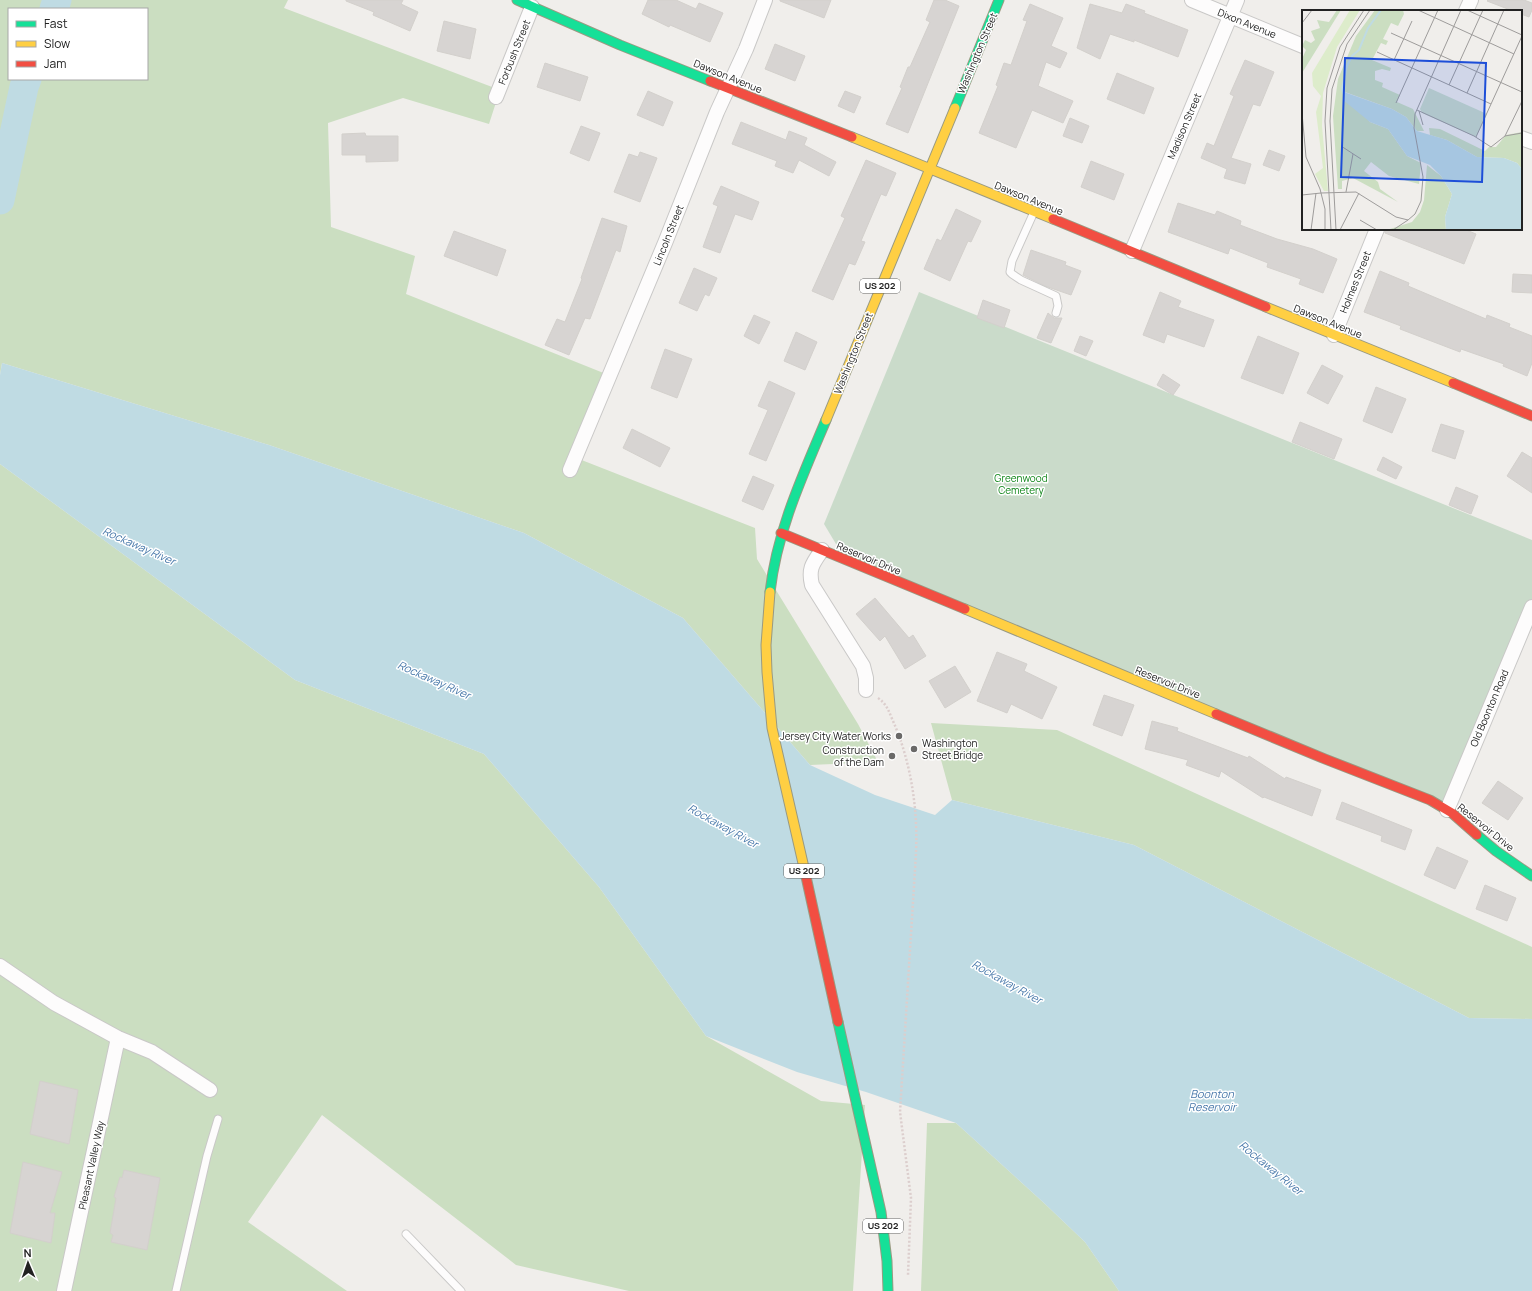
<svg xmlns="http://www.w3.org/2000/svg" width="1532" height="1291" font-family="Manrope,sans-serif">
  <rect width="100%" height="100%" fill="#f0eeeb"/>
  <path fill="#cbdec1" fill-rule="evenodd" d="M0 0H288L284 8 500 90 489 124 403 98 328 123 331 227 415 256 406 294 611 376 579 459 755 528 757 559 858 724 878 762 810 765 683 618 524 533 269 445 2 363 0 375ZM9 9H147V79H9Z
    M0 464 295 680 484 754 599 887 706 1036 821 1101 865 1105 853 1291H629L516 1265 322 1115 248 1222 347 1291H0Z
    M931 723 1057 730 1532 947V1019L1469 1018 1134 845 952 800Z
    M927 1123H956L1044 1203 1085 1242 1119 1291H921Z"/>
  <path fill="#cadbca" d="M919 292 1532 540V618L1451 807 848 564 824 524Z"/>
  <path fill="#bfdbe3" d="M2 363 269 445 524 533 683 618 810 765 875 795 935 815 952 800 1134 845 1469 1018 1532 1019V1291H1119L1085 1242 1044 1203 956 1123 866 1092 797 1072 706 1036 599 887 484 754 295 680 0 464V375Z"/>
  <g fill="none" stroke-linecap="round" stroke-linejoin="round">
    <path stroke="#bfdbe3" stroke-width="29" d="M54 9 57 0
      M0 200 24 87 27 79"/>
  </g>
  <path fill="#d7d4d2" stroke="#d3d0cc" d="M346 0H403L401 4 418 12 410 31 373 15 374 12 346 1Z
    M648 0H676L696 9 699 3 723 13 710 42 670 25 669 27 642 14Z
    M780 0H831L824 18 780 1Z
    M934 0H945L959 6 908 133 886 124 902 88 900 87 908 67H910L930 22 926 20Z
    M1488 0H1524L1532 3V10L1529 17 1521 14V11H1513L1487 1Z
    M1030 4 1063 18 1051 46 1067 53 1060 68 1046 62 1038 86 1073 101 1063 123 1032 110 1016 148 979 133 998 86 996 85 1004 63 1011 65 1027 21 1023 20Z
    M1090 4 1122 13 1126 4 1145 11 1144 13 1188 30 1178 57 1134 40V42L1110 34 1100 59 1077 48Z
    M444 21 476 29 470 59 437 51Z
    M775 44 805 56 795 81 765 69Z
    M1245 60 1274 72 1260 106 1253 104 1231 158 1251 164 1245 184 1224 178 1227 169 1201 158 1207 143 1214 146 1234 96 1230 94Z
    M545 63 588 77 580 101 537 87Z
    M1117 73 1154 88 1144 114 1107 99Z
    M648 91 673 102 663 126 637 115Z
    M845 91 861 97 854 113 838 106Z
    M1070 118 1089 126 1082 143 1063 136Z
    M741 122 786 140 789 131 807 138 804 145 836 162 829 176 799 160 793 173 775 166 777 161 732 144Z
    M581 126 600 133 589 161 570 153Z
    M365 133 366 136H398V161L366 162V155H342V134Z
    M1269 150 1285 156 1279 171 1263 165Z
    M640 152 657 158 640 202 614 192 629 154 638 157Z
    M866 160 896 173 886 196 881 194 861 241 865 242 855 265 849 263 833 300 812 291 845 218 841 216Z
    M1091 161 1124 174 1114 200 1081 187Z
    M721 186 759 202 752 220 735 214 720 253 703 247 718 206 713 204Z
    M1178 203 1215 215 1217 211 1241 221 1240 225 1277 239 1313 249 1337 259 1323 293 1299 284 1301 279 1267 267 1268 263 1230 248 1228 254 1168 232Z
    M956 209 981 221 971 242 968 241 950 281 924 269 937 239 941 241Z
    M602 218 627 226 620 252 616 250 590 319 585 318 569 355 545 345 557 319 565 322 582 279 581 278Z
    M1385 229H1464L1476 234 1464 264 1385 233Z
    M454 231 506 250 497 276 444 256Z
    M1031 250 1066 262 1065 265 1081 271 1071 295 1045 286 1023 275Z
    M694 268 717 278 709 296 705 294 697 311 679 303Z
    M1380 271 1409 283 1408 286 1486 319 1487 315 1510 324 1509 327 1532 336V363L1527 376 1503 366 1504 364 1461 349 1460 352 1426 339 1400 329 1401 326 1364 312Z
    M1513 274 1532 275V293L1512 292Z
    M1160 292 1181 301 1178 307 1214 320 1204 347 1167 334 1164 343 1143 335Z
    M983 300 1010 310 1004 328 977 318Z
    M1048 313 1054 318H1062L1051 343 1037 338Z
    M754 315 770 322 759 344 744 336Z
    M796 332 817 342 805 370 784 361Z
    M1080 336 1093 341 1086 356 1074 351Z
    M1258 336 1299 353 1283 394 1241 378Z
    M665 349 692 359 677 398 651 388Z
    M1322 365 1343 376 1328 404 1307 393Z
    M1163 374 1180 385 1173 395 1157 385Z
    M769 381 795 393 766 461 749 454 768 410 758 406Z
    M1376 387 1406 399 1392 433 1363 421Z
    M1300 422 1342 439 1334 459 1292 442Z
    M1441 424 1464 431 1455 459 1432 451Z
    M632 429 670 448 660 467 623 448Z
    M1522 452 1532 458V493L1507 476Z
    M1383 457 1402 467 1396 479 1377 470Z
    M753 476 774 485 763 510 742 501Z
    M1456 487 1478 496 1471 514 1449 505Z
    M875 598 909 638 913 635 926 656 905 669 885 636 880 641 856 614Z
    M997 652 1027 664 1024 671 1057 687 1042 719 1011 704 1007 713 977 701Z
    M955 666 971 692 945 708 929 681Z
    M1104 695 1134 705 1122 736 1093 725Z
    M1152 721 1178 728 1177 731 1248 758 1249 756 1285 779 1286 777 1321 790 1312 816 1264 797 1263 798 1221 771 1219 777 1186 765 1188 760 1145 749Z
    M1498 781 1523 798 1508 820 1482 803Z
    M1342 802 1412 830 1405 850 1381 841 1382 836 1336 819Z
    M1437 847 1468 861 1455 889 1424 875Z
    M1485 885 1516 898 1507 921 1476 909Z
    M40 1081 78 1090 69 1144 30 1134Z
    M23 1162 62 1172 50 1213H55L51 1243 10 1233Z
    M124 1170 160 1178 147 1250 111 1242 113 1235 110 1233 116 1198 114 1197 120 1177 122 1178Z"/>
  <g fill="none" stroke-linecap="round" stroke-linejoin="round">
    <defs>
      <path id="lane" d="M1034 212 1012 261 1010 272 1012 274 1021 280 1056 296 1058 306 1056 313
        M406 1234 461 1291
        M176 1291 207 1156 218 1119"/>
      <path id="street" d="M1192 0 1303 46
        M1466 11 1471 0
        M496 97 532 7
        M1521 138 1532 142
        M1132 251 1237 0
        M1334 335 1377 229
        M570 470 665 243 717 112 746 49 765 0
        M822 550C813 563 808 568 812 585L863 666 866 678V690
        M1447 810 1532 607
        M0 966 54 1003 118 1038 152 1052 210 1090
        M64 1291 118 1038"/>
      <path id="fast" d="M517 0 620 45 710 81
        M955 108 999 0
        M770 592C777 531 802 477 826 420
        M1477 835 1496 851 1532 876
        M838 1022 881 1212 887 1261 888 1291"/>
      <path id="slow" d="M852 137 1053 219
        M1266 307 1453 383
        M826 420 955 108
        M770 592 766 645 767 672 772 728 805 872
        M965 609 1216 714"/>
      <path id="jam" d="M710 81 852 137
        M1053 219 1266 307
        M1453 383 1532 416
        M781 533 965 609
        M1216 714 1325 759 1430 800 1452 813 1477 835
        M805 872 838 1022"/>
    </defs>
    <use href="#lane" stroke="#c9c8c7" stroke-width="9"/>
    <use href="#street" stroke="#c9c8c7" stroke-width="16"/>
    <use href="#fast" stroke="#999a82" stroke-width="11"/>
    <use href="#slow" stroke="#999a82" stroke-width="11"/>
    <use href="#jam" stroke="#999a82" stroke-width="11"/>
    <path stroke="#dccecd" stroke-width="2.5" stroke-dasharray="2 2" stroke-linecap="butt" d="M878 698C887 704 889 712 893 721 911 762 918 809 916 853L900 1112 911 1198 908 1275"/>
    <use href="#lane" stroke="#fdfcfc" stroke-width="7"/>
    <use href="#street" stroke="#fdfcfc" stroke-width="14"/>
    <use href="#fast" stroke="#16e098" stroke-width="9"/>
    <use href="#slow" stroke="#ffcf43" stroke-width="9"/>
    <use href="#jam" stroke="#f24e42" stroke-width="9"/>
  </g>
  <g fill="#6a6968" stroke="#fff" stroke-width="1.5">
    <circle cx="899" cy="736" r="4"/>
    <circle cx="914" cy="749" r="4"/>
    <circle cx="892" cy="756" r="4"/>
  </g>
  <g text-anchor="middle" stroke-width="3" stroke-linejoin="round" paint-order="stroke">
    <g fill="#fff" stroke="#646464" stroke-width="1">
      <rect x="860" y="279" width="40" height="14" rx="3"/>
      <rect x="784" y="864" width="40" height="14" rx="3"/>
      <rect x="863" y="1219" width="40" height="14" rx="3"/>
    </g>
    <g font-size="9" font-weight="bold" fill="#222">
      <text x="880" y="289">US 202</text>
      <text x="804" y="874">US 202</text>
      <text x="883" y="1229">US 202</text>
    </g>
    <g font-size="10" fill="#222" stroke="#fff">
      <text transform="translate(1247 23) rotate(22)" y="4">Dixon Avenue</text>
      <text transform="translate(514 52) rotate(-68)" y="4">Forbush Street</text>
      <text transform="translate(977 53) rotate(-67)" y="4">Washington Street</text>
      <text transform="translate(728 76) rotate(22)" y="4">Dawson Avenue</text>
      <text transform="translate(1184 126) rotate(-67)" y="4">Madison Street</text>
      <text transform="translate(1029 198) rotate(22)" y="4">Dawson Avenue</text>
      <text transform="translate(668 235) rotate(-68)" y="4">Lincoln Street</text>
      <text transform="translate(1355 282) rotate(-68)" y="4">Holmes Street</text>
      <text transform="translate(1328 321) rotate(22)" y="4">Dawson Avenue</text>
      <text transform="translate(853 353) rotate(-68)" y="4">Washington Street</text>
      <text transform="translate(869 558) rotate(23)" y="4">Reservoir Drive</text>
      <text transform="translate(1168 682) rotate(22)" y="4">Reservoir Drive</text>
      <text transform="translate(1489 708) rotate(-67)" y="4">Old Boonton Road</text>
      <text transform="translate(1486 827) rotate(39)" y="4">Reservoir Drive</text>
      <text transform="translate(91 1165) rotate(-78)" y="4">Pleasant Valley Way</text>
    </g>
    <g font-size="10" fill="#0c8416" stroke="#fff">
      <text x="1021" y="482">Greenwood<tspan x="1021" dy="12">Cemetery</tspan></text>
    </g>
    <g font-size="10" fill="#222" stroke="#fff" text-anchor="end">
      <text x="891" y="740">Jersey City Water Works</text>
      <text x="922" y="747" text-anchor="start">Washington<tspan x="922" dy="12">Street Bridge</tspan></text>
      <text x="884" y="754">Construction<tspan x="884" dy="12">of the Dam</tspan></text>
    </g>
    <g font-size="11" font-style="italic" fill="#4a7aab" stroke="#fff">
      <text transform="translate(139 546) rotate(24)" y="4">Rockaway River</text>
      <text transform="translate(434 680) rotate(24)" y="4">Rockaway River</text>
      <text transform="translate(723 826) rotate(29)" y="4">Rockaway River</text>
      <text transform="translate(1007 982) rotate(29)" y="4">Rockaway River</text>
      <text x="1212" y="1098">Boonton<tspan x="1212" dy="13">Reservoir</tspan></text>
      <text transform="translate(1271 1168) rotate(39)" y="4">Rockaway River</text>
    </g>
  </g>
  <g transform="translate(1302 10)">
    <rect width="220" height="220" fill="#f0eeeb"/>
    <path d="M48 0H58L35 37 21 83 20 116 26 181H22L13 164 21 158 14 102 19 86 11 76 10 63Z" fill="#ddeccb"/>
    <path d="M35 0H39L0 63V49L4 40 0 36 3 30 9 33 13 30 9 21 18 18 15 10 27 12ZM73 0H101L102 4 96 16 89 13 81 29 86 31 84 35 79 33 70 50 89 58 88 61 80 59 73 61V70L81 73 80 77 98 85 95 92 111 99 122 121H115L104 107 90 99 43 82 68 112 86 119 105 146 119 153 117 174 87 166 69 152 62 161 76 172 78 179 96 192 51 168 40 171V179H36L31 106 36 69 54 26ZM127 118 138 119 183 141 187 137H194L204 125 220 122V159L215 153 202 148 175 147 145 130 128 125ZM125 155 139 166 150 184 143 207 144 220H85L110 212 118 202 122 190Z" fill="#cbdec1"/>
    <path d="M127 78 185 104 174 127 120 103 118 99Z" fill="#cadbca"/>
    <path d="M42 82 90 99 104 107 115 121 145 130 175 147 202 148 215 153 220 159V220H144L143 207 150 184 139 166 128 155 105 146 86 119 68 112 41 90Z" fill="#bfdbe3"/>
    <path fill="none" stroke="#bfdbe3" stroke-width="2" d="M43 88 40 79 45 56 50 46 57 40 66 18 79 0"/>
    <path fill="none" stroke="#9e9c9b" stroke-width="1" d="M116 0 212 44M165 0 220 25M0 13 10 0M89 23 220 82M75 42 189 94M92 50 110 11M147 75 181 0M165 83 202 0M94 93 136 0M115 100 172 126 189 137 203 126 220 123M117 101 121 115M0 103 4 147 18 179 23 199V220M203 126 220 91M174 127 220 26M39 136 59 149M44 182 51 144M19 183 54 182 94 207 106 210 113 204 119 191 121 167 112 118 113 104 159 0M0 185 19 183M58 210 75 220M9 220 14 183M29 220 23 111 25 78 38 37 62 0M34 220 28 111 30 79 45 34 68 0M38 220 57 183M91 220 106 210"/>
    <path fill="#1d4ed8" fill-opacity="0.15" stroke="#1d4ed8" stroke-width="2" d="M43 48 184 53 180 172 39 167Z"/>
    <rect width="220" height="220" fill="none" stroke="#222" stroke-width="2"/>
  </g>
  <rect x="8" y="8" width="140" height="72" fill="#ffffff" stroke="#a7a7a7"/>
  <rect x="16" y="21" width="20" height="6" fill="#16e098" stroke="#a7a7a7"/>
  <text x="44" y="28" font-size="12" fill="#222222">Fast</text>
  <rect x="16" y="41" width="20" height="6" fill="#ffcf43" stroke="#a7a7a7"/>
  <text x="44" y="48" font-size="12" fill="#222222">Slow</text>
  <rect x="16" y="61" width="20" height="6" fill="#f24e42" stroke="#a7a7a7"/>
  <text x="44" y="68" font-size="12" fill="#222222">Jam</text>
  <g transform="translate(28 1263) rotate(358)" stroke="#ffffff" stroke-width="3" paint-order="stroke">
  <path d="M0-3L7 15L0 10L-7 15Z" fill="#222222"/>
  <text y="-6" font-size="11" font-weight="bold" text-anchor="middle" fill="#222222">N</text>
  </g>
</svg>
